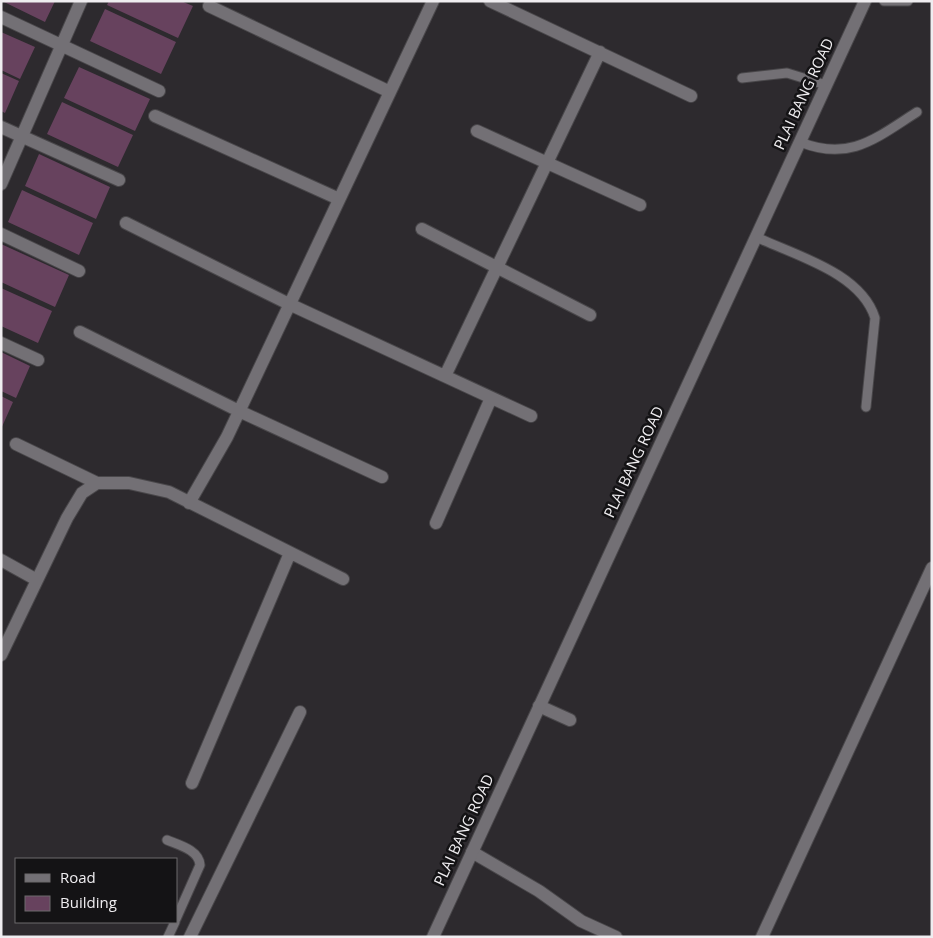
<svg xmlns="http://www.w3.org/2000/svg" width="933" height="938" font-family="'Open Sans',sans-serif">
  <rect width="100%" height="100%" fill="#2d2a2e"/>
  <path fill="#67425e" d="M2 1H55L45 22Z
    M109 1H181L193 6 178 38 107 5Z
    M105 9 176 42 161 74 90 41Z
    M1 32 35 47 20 79 1 70Z
    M79 67 150 99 135 131 64 98Z
    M1 73 19 81 5 113 1 111Z
    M62 102 133 135 118 167 47 134Z
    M39 154 110 187 96 219 25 186Z
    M22 190 93 223 79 255 8 222Z
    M1 244 69 275 55 307 1 282Z
    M1 288 52 311 38 343 1 326Z
    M1 352 30 366 16 398 1 391Z
    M1 396 13 402 1 429Z"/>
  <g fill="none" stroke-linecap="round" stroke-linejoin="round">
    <defs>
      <path id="service" d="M884 1H908
        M742 78 787 73 826 85
        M800 142C850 162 876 138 917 112
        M756 237C797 256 861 273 875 318L866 407
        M167 840C179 845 199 850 200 865L176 919
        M168 937 175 922"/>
      <path id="minor" d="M490 1 691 96
        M209 6 390 92
        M1 17 159 91
        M155 116 339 199
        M1 127 119 180
        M477 131 640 205
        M1 184 81 1
        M126 223 289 304 531 416
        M422 229 590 315
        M1 234 79 271
        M80 332 239 411 382 477
        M1 343 38 360
        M445 376 600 52
        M16 444 97 483
        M189 503 227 437 433 1
        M436 523 491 398
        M1 560 37 580
        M1 655 67 518 82 493 97 483H129L169 492 343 579
        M539 706 570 720
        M192 783 290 553
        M472 852 539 891 581 921 616 937
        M190 937 300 712
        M762 937 932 568"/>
      <path id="tertiary" d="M433 937 865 1"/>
    </defs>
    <use href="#service" stroke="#49474a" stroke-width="11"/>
    <use href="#minor" stroke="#49474a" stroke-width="14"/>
    <use href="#tertiary" stroke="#49474a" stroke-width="14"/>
    <use href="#service" stroke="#737075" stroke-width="9"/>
    <use href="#minor" stroke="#737075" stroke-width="12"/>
    <use href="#tertiary" stroke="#737075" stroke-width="12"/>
  </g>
  <g text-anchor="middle" stroke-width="5" stroke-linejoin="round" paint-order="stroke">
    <g font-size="15" fill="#efedf0" stroke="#141315">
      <text transform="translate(804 94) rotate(-65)" y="5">PLAI BANG ROAD</text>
      <text transform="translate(634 462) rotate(-65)" y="5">PLAI BANG ROAD</text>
      <text transform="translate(464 830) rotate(-65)" y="5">PLAI BANG ROAD</text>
    </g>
  </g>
  <rect width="933" height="938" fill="none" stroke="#efedf0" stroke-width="5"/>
  <rect x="15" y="858" width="162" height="65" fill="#141315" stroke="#6c6a6d"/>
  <rect x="25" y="874" width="25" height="8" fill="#737075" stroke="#6c6a6d"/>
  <text x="60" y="883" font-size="15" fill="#efedf0">Road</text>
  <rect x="25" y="896" width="25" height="15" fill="#67425e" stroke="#6c6a6d"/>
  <text x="60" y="908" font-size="15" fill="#efedf0">Building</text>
</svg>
